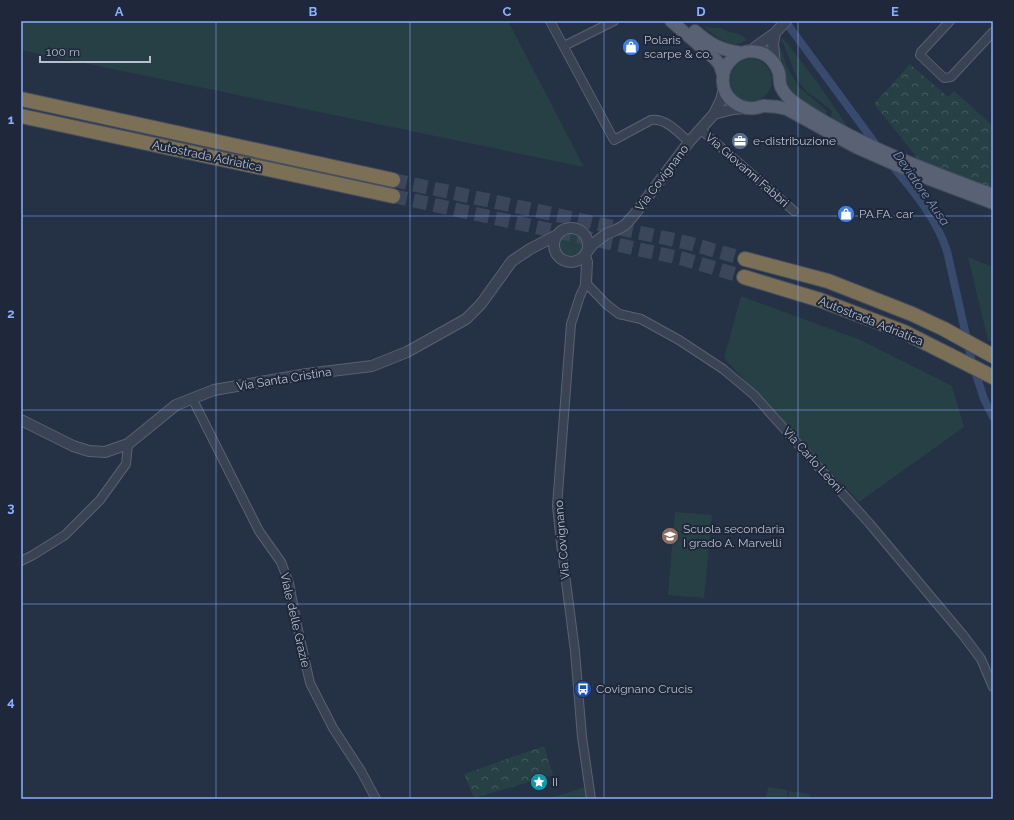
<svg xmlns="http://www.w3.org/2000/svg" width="1014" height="820" font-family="Raleway,sans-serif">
  <defs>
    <pattern id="park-crowns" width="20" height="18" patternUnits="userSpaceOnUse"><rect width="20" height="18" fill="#274046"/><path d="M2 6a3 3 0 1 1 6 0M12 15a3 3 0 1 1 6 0" fill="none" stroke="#445a60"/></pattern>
  </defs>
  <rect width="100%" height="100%" fill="#253145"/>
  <path fill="#274046" d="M21 21H508L584 167 21 50Z
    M703 27 722 28 724 30 741 35 747 40C731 51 716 36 703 27Z
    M779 38 781 40 782 38 787 43 817 82 848 127 830 119 832 112 830 109 806 91 798 81 784 45Z
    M777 42 779 44 787 67 798 86 827 111 826 116C815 109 799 100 791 90 786 84 787 76 785 69 782 60 778 52 777 42Z
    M730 80a21 21 0 1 1 42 0a21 21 0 1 1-42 0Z
    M558 245a13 13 0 1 1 26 0a13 13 0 1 1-26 0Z
    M968 257 993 267V342L988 340Z
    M741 296 858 339 952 386 964 427 859 502 724 358Z
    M675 512 712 515 704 598 668 595Z
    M585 787 588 799H548Z
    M768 787 788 790 786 799H766Z
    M789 791 810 794V799H788Z"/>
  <path fill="url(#park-crowns)" d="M910 64 948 97 954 91 993 126V189L920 161 874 104Z
    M544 746 553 775 474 798 464 774Z"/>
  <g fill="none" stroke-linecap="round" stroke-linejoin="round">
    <path stroke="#384a6d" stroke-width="8" d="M785 21 880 150
      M891 164C913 191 936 217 947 251L972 362 984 399 993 417"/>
    <path stroke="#3b465a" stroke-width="14" stroke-dasharray="14 7" stroke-linecap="butt" d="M393 180 688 243 745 259
      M393 196 684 259 744 277"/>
    <defs>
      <path id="minor" d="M550 21 614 140 651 120C666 118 679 133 689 142
        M950 21 921 52 920 55 944 78 951 77 993 32
        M564 46 614 21
        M700 129 794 211
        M192 398 259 531 281 562 289 583 297 625 310 683 333 728 361 771 376 799
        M21 561 33 555 65 535 100 500 126 464 128 444
        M591 799 582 737 575 651 561 543 557 506 571 324 580 296 586 283 606 304 619 314 641 319 679 340 723 369 754 395 869 523 963 635 981 659 993 687"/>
      <path id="tertiary" d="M750 51 775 33 786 21
        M775 64 773 44 775 33
        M714 114 733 109 744 108
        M554 245a17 17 0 1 1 34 0a17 17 0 1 1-34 0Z
        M587 252 593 244 606 234 616 230 625 225 634 215 689 142 714 114 721 100 724 88
        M585 256 587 262 586 283
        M21 420 73 446 89 451 105 452 128 444 176 405 214 390 307 374 372 366 407 352 466 319 481 304 512 261 530 249 557 235"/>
      <path id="primary" d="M671 21 715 59 720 65 723 75
        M695 31C711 45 721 50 742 53
        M993 195C926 170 857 145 798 105 792 101 784 94 781 87 779 82 780 77 779 73 776 63 768 54 758 52 739 48 721 63 723 83 724 98 739 110 755 108 759 108 762 105 766 106 774 106 780 107 787 109L856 147 924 177 993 203"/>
      <path id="motorway" d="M21 99 393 180
        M21 116 393 196
        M745 259 828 281 912 314 944 329 993 356
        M744 277 820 300 904 332 993 377"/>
    </defs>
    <use href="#minor" stroke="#596172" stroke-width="10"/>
    <use href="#tertiary" stroke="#596172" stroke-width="12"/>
    <use href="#primary" stroke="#444c5e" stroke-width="14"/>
    <use href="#motorway" stroke="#454e5f" stroke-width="16"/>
    <use href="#minor" stroke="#3a4354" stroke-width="8"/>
    <use href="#tertiary" stroke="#3a4354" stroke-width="10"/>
    <use href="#primary" stroke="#586274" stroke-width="12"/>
    <use href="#motorway" stroke="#7b6f56" stroke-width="14"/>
  </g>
  <path fill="none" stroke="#8bb0ff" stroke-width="1" stroke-opacity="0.55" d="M216 21V799M410 21V799M604 21V799M798 21V799M21 216H993M21 410H993M21 604H993"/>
  <defs>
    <symbol id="shop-disc" viewBox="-11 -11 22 22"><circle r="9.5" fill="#3f7fe0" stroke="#1e283a"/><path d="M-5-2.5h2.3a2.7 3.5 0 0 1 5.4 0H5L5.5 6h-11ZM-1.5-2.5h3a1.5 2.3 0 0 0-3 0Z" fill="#fff"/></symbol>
    <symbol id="office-disc" viewBox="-11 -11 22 22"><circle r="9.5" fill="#5c6f8a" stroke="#1e283a"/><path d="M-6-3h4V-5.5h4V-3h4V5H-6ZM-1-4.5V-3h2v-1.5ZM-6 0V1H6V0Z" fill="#fff"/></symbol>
    <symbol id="school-disc" viewBox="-11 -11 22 22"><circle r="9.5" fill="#8d6e63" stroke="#1e283a"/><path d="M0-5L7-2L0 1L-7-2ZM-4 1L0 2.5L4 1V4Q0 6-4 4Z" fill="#fff"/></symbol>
    <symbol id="bus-disc" viewBox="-11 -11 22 22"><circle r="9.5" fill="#1a4fb4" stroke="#1e283a"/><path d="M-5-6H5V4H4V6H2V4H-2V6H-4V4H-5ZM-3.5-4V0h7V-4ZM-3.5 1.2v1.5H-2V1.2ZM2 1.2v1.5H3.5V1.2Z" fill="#fff"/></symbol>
    <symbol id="sight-disc" viewBox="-11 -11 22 22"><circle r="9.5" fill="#0f9aa8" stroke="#1e283a"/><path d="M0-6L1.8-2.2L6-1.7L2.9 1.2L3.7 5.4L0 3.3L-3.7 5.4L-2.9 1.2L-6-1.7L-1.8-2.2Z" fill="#fff"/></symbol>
  </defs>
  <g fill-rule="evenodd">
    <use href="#shop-disc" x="621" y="37" width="20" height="20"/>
    <use href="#office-disc" x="730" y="131" width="20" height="20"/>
    <use href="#shop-disc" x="836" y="204" width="20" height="20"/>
    <use href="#school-disc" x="660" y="526" width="20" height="20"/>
    <use href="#bus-disc" x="573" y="679" width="20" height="20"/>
    <use href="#sight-disc" x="529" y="772" width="20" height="20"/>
  </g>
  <g text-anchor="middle" stroke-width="4" stroke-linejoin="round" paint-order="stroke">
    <g font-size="12" fill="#b8bfce" stroke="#1e283a" text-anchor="start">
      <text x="644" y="44">Polaris<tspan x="644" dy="14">scarpe &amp; co.</tspan></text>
      <text x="753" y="145">e-distribuzione</text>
      <text x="859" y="218">PA.FA. car</text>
      <text x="683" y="533">Scuola secondaria<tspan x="683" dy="14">I grado A. Marvelli</tspan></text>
      <text x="596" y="693">Covignano Crucis</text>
      <text x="552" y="786">II</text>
    </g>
    <g font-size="12" fill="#b8bfce" stroke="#1e283a">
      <text transform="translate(207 156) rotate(12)" y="4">Autostrada Adriatica</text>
      <text transform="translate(747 170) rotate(41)" y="4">Via Giovanni Fabbri</text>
      <text transform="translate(662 178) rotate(-53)" y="4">Via Covignano</text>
      <text transform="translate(871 321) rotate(22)" y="4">Autostrada Adriatica</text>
      <text transform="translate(284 379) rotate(-9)" y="4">Via Santa Cristina</text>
      <text transform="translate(813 460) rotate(48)" y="4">Via Carlo Leoni</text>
      <text transform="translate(562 540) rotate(-95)" y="4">Via Covignano</text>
      <text transform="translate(295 620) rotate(77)" y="4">Viale delle Grazie</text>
    </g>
    <g font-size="13" font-style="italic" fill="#7d91b7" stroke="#1e283a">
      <text transform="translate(922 188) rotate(55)" y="5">Deviatore Ausa</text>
    </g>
  </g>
  <rect width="1014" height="820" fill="none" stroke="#1e283a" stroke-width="44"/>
  <path d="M40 56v6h110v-6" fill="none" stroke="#b8bfce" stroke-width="2"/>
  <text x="46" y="56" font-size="12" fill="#b8bfce" stroke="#1e283a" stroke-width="3" paint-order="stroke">100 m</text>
  <rect x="22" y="22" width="970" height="776" fill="none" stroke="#8bb0ff" stroke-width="1.5"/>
  <g font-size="13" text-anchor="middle" font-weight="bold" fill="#8bb0ff">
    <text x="119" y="16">A</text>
    <text x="313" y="16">B</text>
    <text x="507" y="16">C</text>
    <text x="701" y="16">D</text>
    <text x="895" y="16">E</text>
    <text x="11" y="124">1</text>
    <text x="11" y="318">2</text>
    <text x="11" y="512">3</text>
    <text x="11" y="706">4</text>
  </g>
</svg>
